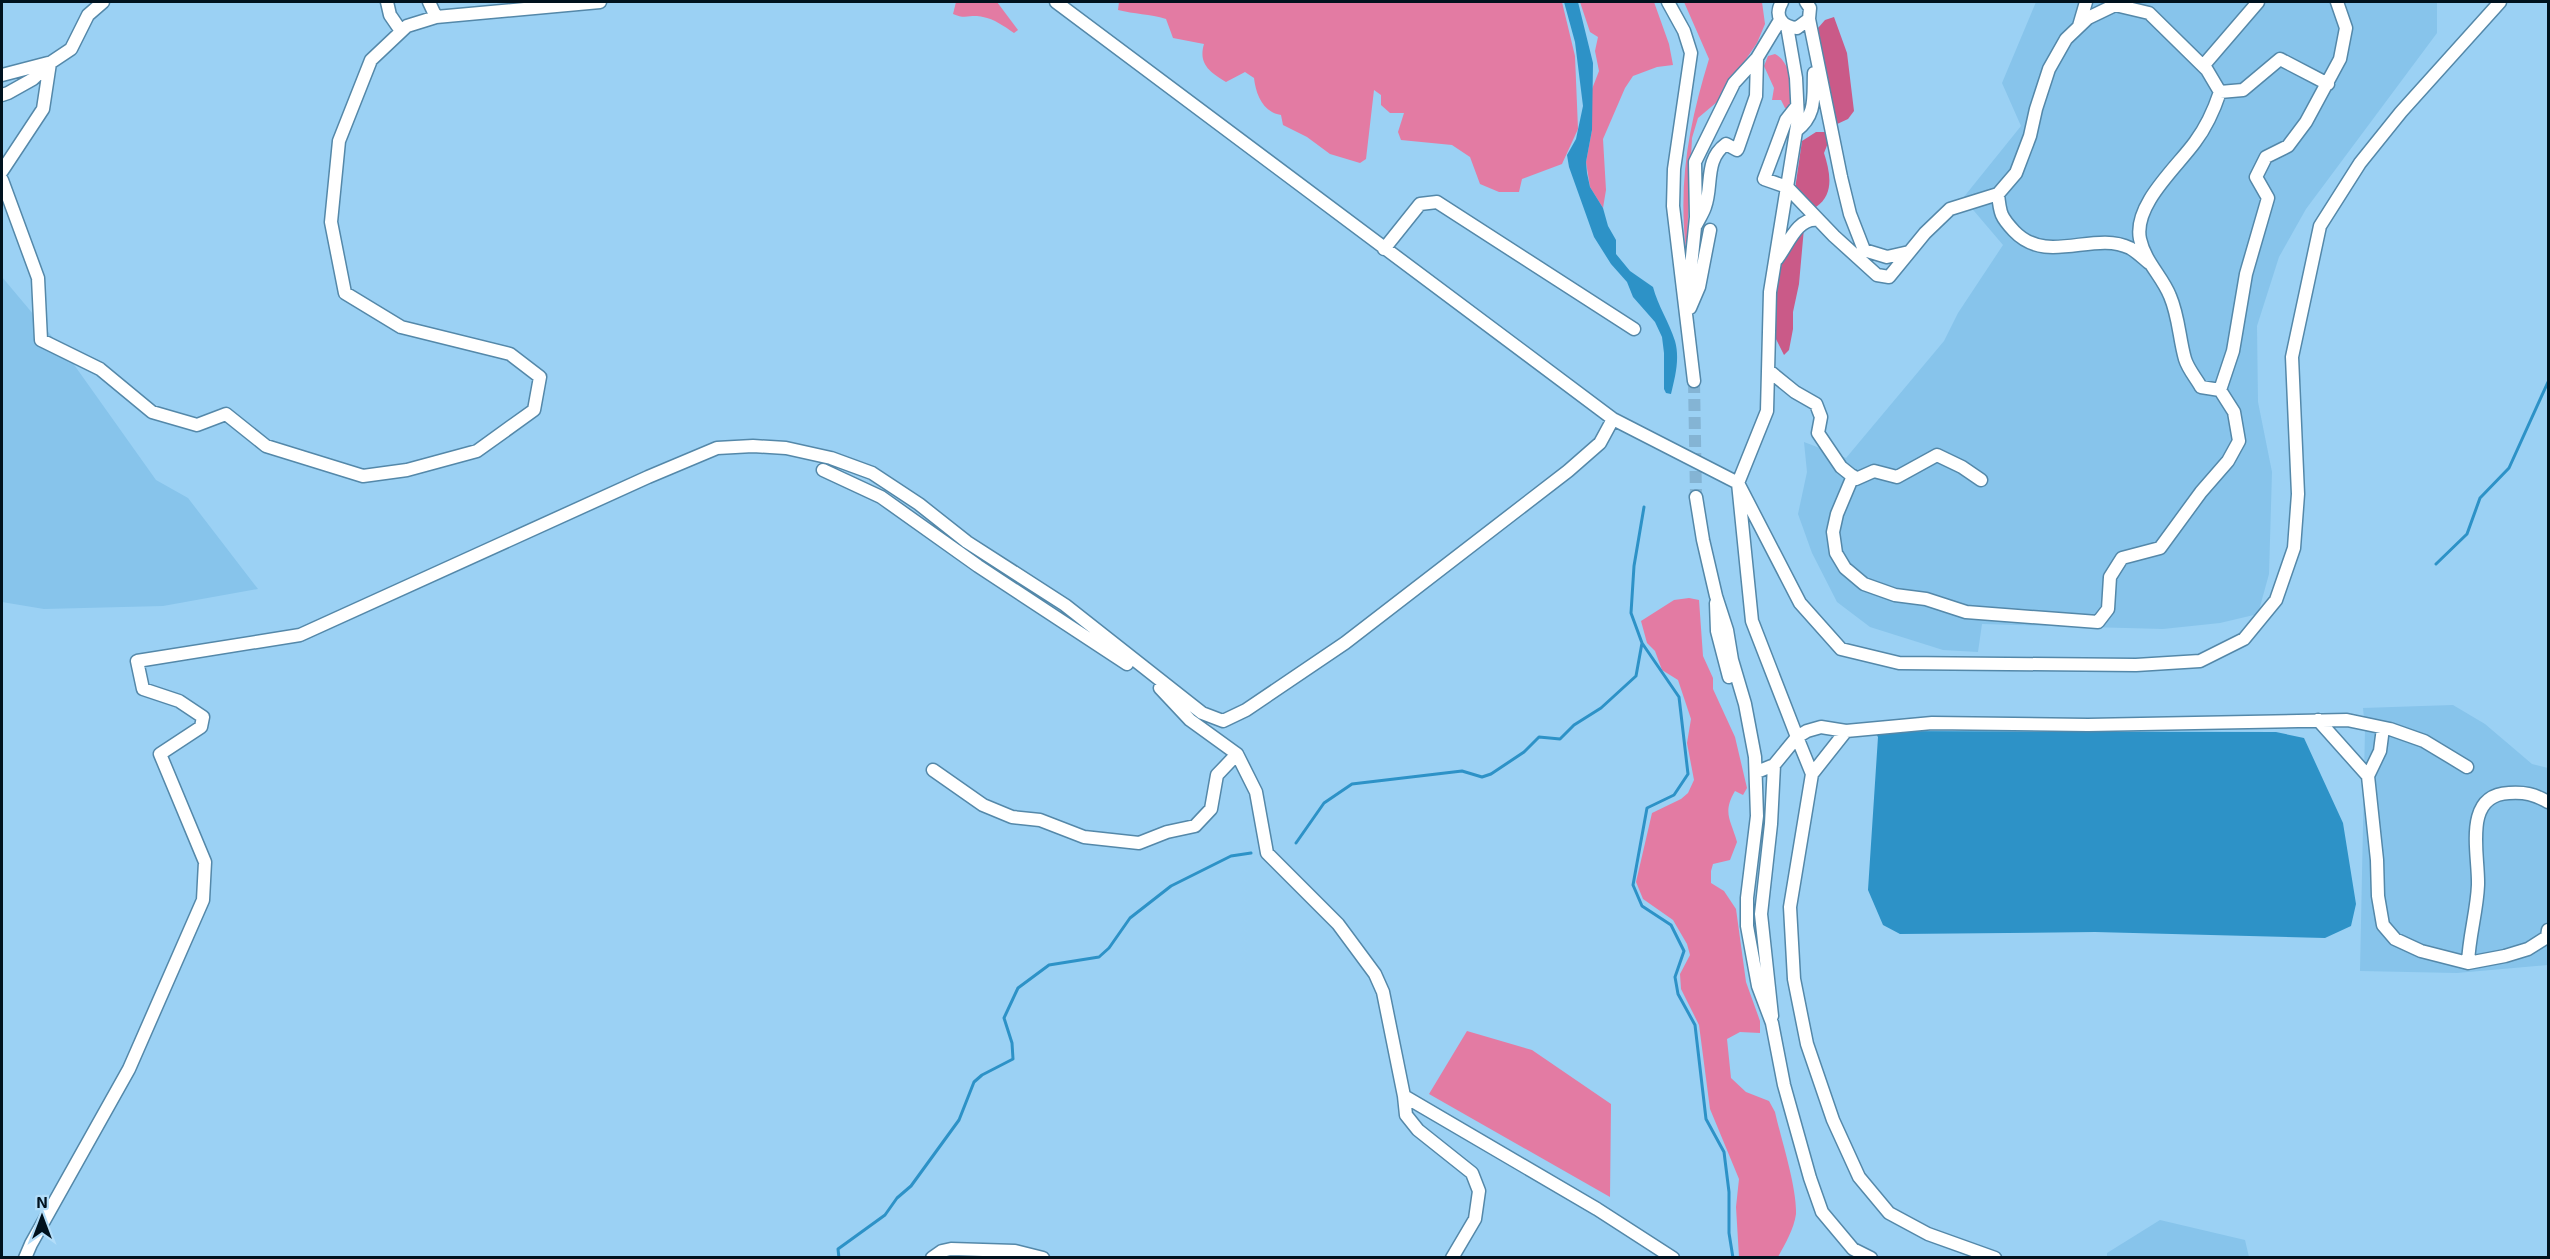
<svg xmlns="http://www.w3.org/2000/svg" width="2550" height="1259" font-family="'Exo 2',sans-serif">
  <rect width="100%" height="100%" fill="#9bd1f4"/>
  <path fill="#87c4eb" d="M2036 2H2437V33L2306 209 2279 257 2257 326 2258 402 2272 472 2269 574 2258 614 2220 623 2163 629 1982 624 1978 652 1943 650 1870 627 1837 602 1812 553 1798 514 1807 472 1804 442 1846 458 1944 341 1958 313 2003 245 1963 198 2021 126 2002 83Z
    M2 277 65 352 156 480 188 498 258 589 163 606 44 609 2 602Z
    M2453 705 2485 724 2532 764 2548 768V965L2457 973 2360 971 2365 729 2363 708Z
    M2160 1220 2245 1240 2249 1257H2107V1253Z"/>
  <path fill="#e37ba3" d="M956 2H997L1018 30 1014 33C1004 26 994 19 983 17 970 14 966 20 953 14Z
    M1119 2H1562L1575 56 1578 129 1562 164 1522 179 1519 192H1499L1480 184 1470 157 1452 145 1401 140 1398 132 1404 113H1390L1381 105V95L1374 90 1366 159 1360 163 1330 154 1307 137 1283 125 1281 115C1263 112 1256 95 1254 78L1245 72 1226 82C1210 72 1198 64 1204 44L1173 38 1166 19C1150 14 1134 14 1118 10Z
    M1580 2H1654L1669 44 1673 65 1657 67 1633 76 1625 88 1603 139 1606 190 1603 208 1590 187 1586 162 1592 130V89L1599 71 1595 51 1598 37 1590 32Z
    M1684 2H1762L1765 24 1757 43 1717 102 1698 118 1692 138 1687 239 1691 240 1690 248 1686 250C1678 182 1689 124 1709 59Z
    M1775 54C1791 62 1796 93 1790 108H1785L1781 100H1772L1774 88 1764 66 1768 56Z
    M1689 598 1699 600 1703 656 1713 678V689L1735 737 1747 788 1743 795 1735 791C1722 813 1731 820 1737 842L1730 860 1713 864 1711 871V883L1724 891 1736 909 1746 982 1760 1021V1033L1740 1032 1727 1039 1731 1078 1746 1092 1769 1101 1775 1112C1781 1139 1797 1187 1796 1214 1794 1229 1785 1244 1778 1257H1739L1736 1207 1739 1179 1710 1109 1699 1025 1681 989 1680 974 1690 955 1687 944 1673 920 1643 899 1636 882 1652 813 1681 799 1688 793 1694 780 1687 743 1691 719 1678 680 1662 670 1655 651 1647 643 1641 621 1674 600Z
    M1467 1031 1532 1050 1611 1104 1610 1197 1429 1094Z"/>
  <path fill="#ca5a88" d="M1834 17 1847 53 1854 111 1848 119 1835 125 1818 28 1825 20Z
    M1816 132H1825L1828 143 1824 153C1830 172 1835 194 1816 207L1808 204 1795 189 1802 141Z
    M1804 228 1799 284 1793 312V329L1789 350 1784 355 1774 335 1777 267Z"/>
  <path fill="#2d92c7" d="M1564 2H1578L1593 63 1592 130 1586 162 1587 173 1590 187 1603 208 1608 226 1616 240V254L1630 271 1653 287C1658 306 1669 322 1675 341 1680 359 1675 377 1671 394L1666 393 1664 389V353L1662 337 1655 322 1633 297 1627 282 1611 264 1594 237 1569 167 1567 155 1576 139 1583 106 1575 42Z
    M1874 731 2276 732 2304 738 2343 823 2356 904 2351 926 2325 938 2095 932 1900 934 1883 925 1868 890 1878 737Z"/>
  <g fill="none" stroke-linecap="round" stroke-linejoin="round">
    <path stroke="#2d92c7" stroke-width="3" d="M1644 507 1634 566 1631 613 1642 643 1679 697 1688 774 1674 795 1647 808 1633 885 1642 906 1671 925 1684 951 1675 977 1678 994 1695 1025 1706 1119 1724 1152 1729 1192V1233L1733 1258
      M2436 564 2467 534 2480 498 2509 468 2548 382
      M1296 843 1324 803 1352 784 1462 771 1482 777 1491 774 1524 752 1539 737 1560 739 1574 725 1601 708 1636 676 1642 643
      M839 1258 838 1249 885 1215 897 1198 911 1186 959 1120 974 1082 982 1075 1013 1059 1012 1043 1004 1018 1018 988 1049 965 1099 957 1109 948 1130 918 1171 886 1231 856 1251 853"/>
    <path stroke="#84b4d4" stroke-width="12" stroke-dasharray="12 6" stroke-linecap="butt" d="M1694 381 1696 497"/>
    <defs>
      <path id="minor" d="M387 2 390 15 401 31
        M429 2 436 17
        M1056 2 1613 419 1738 483 1800 603 1841 649 1899 663 2136 665 2200 661 2244 639 2276 600 2294 548 2298 494 2292 357 2320 226 2360 163 2401 112 2500 2
        M1668 2 1684 31 1691 53 1674 169 1673 206 1694 381
        M1782 2C1774 15 1781 27 1797 28L1809 19 1810 8 1806 2
        M1809 19 1841 177 1850 214 1864 250 1887 257 1909 252
        M2079 26 2086 2
        M2203 66 2258 2
        M2 75 48 63
        M2220 92 2243 90 2280 59 2328 84
        M2 95 8 93 33 79 50 63 71 49 88 15 103 2
        M1797 106 1786 120 1764 179 1787 187 1834 236 1877 275 1889 277 1925 233 1950 209 1998 194 2016 173 2030 136 2036 109 2049 69 2066 39 2088 18 2115 5 2149 13 2207 70 2220 92C2214 110 2207 126 2195 142 2177 167 2133 205 2140 239 2145 262 2162 276 2170 296 2179 317 2179 338 2185 359 2188 369 2196 378 2201 387L2220 390 2234 412 2239 441 2228 461 2201 492 2160 548 2122 558 2110 577 2108 609 2098 622 1966 612 1926 599 1895 595 1864 584 1845 568 1836 553 1833 532 1837 514 1853 476
        M1796 131C1817 115 1813 97 1814 73
        M2 171 43 109 50 63
        M2 180 38 278 41 340 100 369 152 412 197 425 226 414 266 446 363 476 407 470 477 451 534 410 540 377 510 354 401 327 345 293 331 222 339 141 371 60 407 26 436 17 600 2
        M1998 194C2000 214 2001 217 2014 231 2047 266 2094 230 2130 248 2137 252 2143 258 2149 263
        M1696 225C1699 219 1703 213 1705 207 1713 185 1704 160 1726 144L1737 150 1738 148 1756 96 1757 58
        M1384 249 1420 204 1437 202 1634 329
        M1777 259C1788 245 1797 217 1818 220
        M1688 296 1696 217 1695 162 1734 83 1757 58 1780 20
        M1690 308 1699 287 1710 230
        M1768 370 1795 392 1816 404 1821 417 1818 433 1841 467 1856 479 1874 471 1897 477 1937 455 1962 467 1981 480
        M2220 390 2233 351 2246 274 2268 198 2256 177 2266 157 2288 146 2306 122 2340 59 2346 28 2337 2
        M823 470 881 497 978 566 1127 664
        M1696 497 1703 540 1716 596 1727 630 1732 660 1745 704 1755 757 1757 816 1747 898V926L1758 986 1772 1023 1784 1085 1810 1178 1822 1212 1853 1249 1871 1258
        M1716 603 1717 631 1729 677
        M1160 688 1190 720 1237 754 1256 792 1267 853 1338 924 1375 974 1383 992 1404 1096 1597 1209 1673 1258
        M2318 720 2368 776 2377 860 2378 896 2383 925 2395 939 2421 951 2468 963 2505 956 2528 949 2547 937 2548 930
        M1846 731 1812 774 1790 907 1794 979 1807 1044 1833 1120 1859 1177 1889 1213 1928 1234 1995 1258
        M933 770 983 805 1012 817 1040 820 1084 837 1139 843 1167 832 1195 826 1211 809 1217 775 1237 754
        M1757 772 1774 765 1797 737 1752 621 1738 483 1767 411 1770 292 1798 119 1796 78 1787 26
        M1812 774 1797 737 1807 731 1821 727 1846 731 1932 723 2088 725 2347 720 2390 729 2424 741 2467 767
        M2368 776 2380 751 2383 728
        M2468 963C2469 936 2477 911 2478 885 2479 854 2462 795 2509 793 2525 792 2534 794 2548 802
        M1772 1016 1761 914 1771 824 1774 765
        M1404 1096 1406 1115 1418 1130 1472 1173 1479 1191 1475 1219 1452 1258
        M25 1258 31 1244 129 1069 203 900 205 862 160 754 201 727 203 717 179 701 143 689 137 661 300 635 648 477 717 448 753 446 786 448 831 458 872 473 919 504 967 542 1065 605 1202 713 1223 721 1246 710 1345 643 1568 471 1600 443 1613 419
        M932 1258 942 1251 951 1249 1015 1251 1043 1258"/>
    </defs>
    <use href="#minor" stroke="#5488a9" stroke-width="15"/>
    <use href="#minor" stroke="#fff" stroke-width="12"/>
  </g>
  <rect width="2550" height="1259" fill="none" stroke="#00121e" stroke-width="6"/>
  <g transform="translate(42 1217)" stroke="#b2ddf9" stroke-width="4.5" paint-order="stroke">
  <path d="M0-4.5L10 22L0 15L-10 22Z" fill="#00121e"/>
  <text y="-9" font-size="16" font-weight="bold" text-anchor="middle" fill="#00121e">N</text>
  </g>
</svg>
